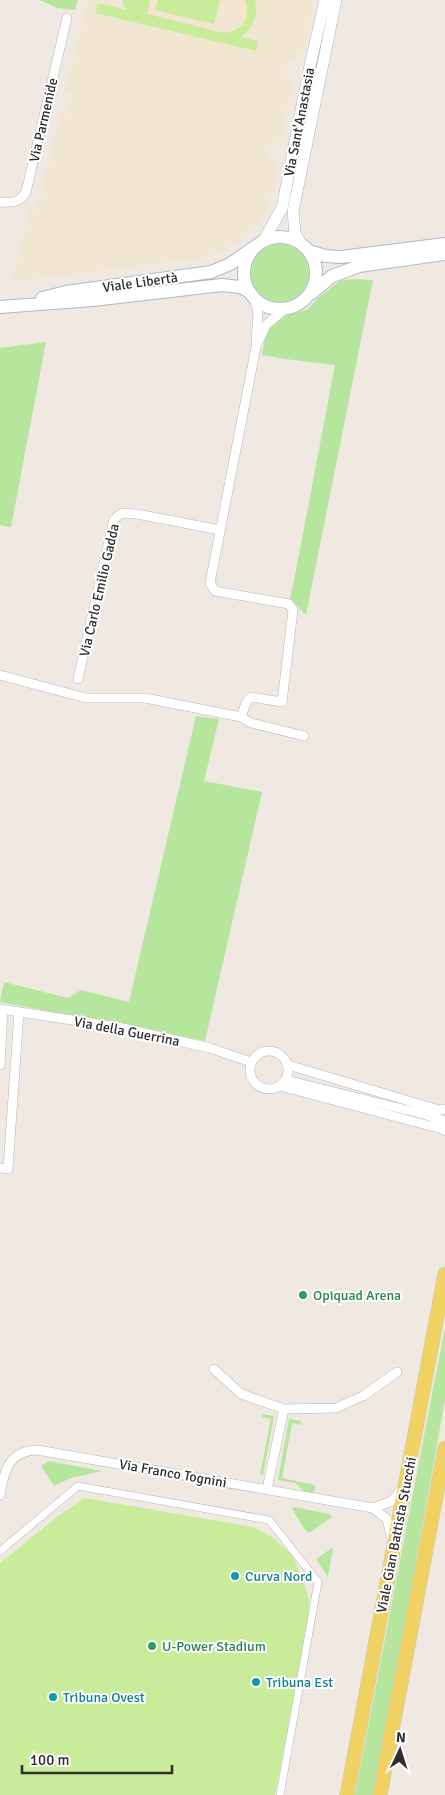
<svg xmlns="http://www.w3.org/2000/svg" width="445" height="1795" font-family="Signika,sans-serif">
  <rect width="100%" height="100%" fill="#efe9e1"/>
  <path fill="#f0e6d1" d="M88 0H314L304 53 289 63 285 71 292 81 282 140 270 147 268 157 277 167 269 202 260 222 244 237 226 250 203 258 11 282 30 211 38 206 60 115 68 112 72 94 65 90Z"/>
  <path fill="#b6e59e" d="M40 0H78L75 10 57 8Z
    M251 273a29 29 0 1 1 58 0a29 29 0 1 1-58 0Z
    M356 279 373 280 306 615 290 599 298 560 335 365 285 359 262 355 265 338 271 324 284 316 307 310 319 297 341 280Z
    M46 342 11 527 0 525V348Z
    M196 716 219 719 204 781 262 792 205 1041 0 1002 4 982 68 998 81 990 129 1002Z
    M445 1327V1400L374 1795H355Z
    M263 1414 274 1416 263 1475H260L271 1419 262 1417Z
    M289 1419 301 1421 300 1425 292 1423 282 1478 315 1485V1491L312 1493 304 1491 295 1483 278 1480Z
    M49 1461 102 1471 71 1478 54 1486 41 1466Z
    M294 1507 329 1514 332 1517 309 1533 305 1530 292 1509Z
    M333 1547 328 1577 316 1559Z"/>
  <path fill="#c9ec9a" d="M122 0H150L147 14 224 33C242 32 252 17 245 0H255C258 15 254 28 241 37L258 41 256 51 95 13 98 3 126 10Z
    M158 0H220L214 24 155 10Z
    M85 1498 253 1527 275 1539 292 1555 303 1579 309 1599 308 1623 275 1795H0V1563L57 1517Z"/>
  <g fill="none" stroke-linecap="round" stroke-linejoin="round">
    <defs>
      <path id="pedestrian" d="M0 1551 78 1486 269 1520 318 1582 280 1795"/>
      <path id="minor" d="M0 202C12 203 19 203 26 192L67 18
        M254 297 258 313 256 342
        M0 675 86 698H145L241 717 251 723 304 736
        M78 679 114 519 122 513 137 514 220 530
        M241 717 246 703 251 697 282 702 293 610 289 604 215 591 210 583 256 347 266 325 286 308
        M0 1009 118 1027 210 1048 251 1062
        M250 1070a19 19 0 1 1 38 0a19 19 0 1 1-38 0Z
        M0 1065 3 1009
        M288 1065 439 1110 445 1109
        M286 1080 423 1114 445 1121
        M280 1086 442 1129 445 1131
        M0 1168 8 1169 19 1012
        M214 1369 241 1394 284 1409 336 1408 363 1396 397 1372
        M267 1489 284 1409
        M0 1495C4 1472 8 1451 37 1450L373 1508 392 1501 403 1487
        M373 1508 387 1519 392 1540"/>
      <path id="tertiary" d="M264 240 282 208 309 70 325 0
        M300 242 295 233 293 211 336 0"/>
      <path id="secondary" d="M244 273a36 36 0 1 1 72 0a36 36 0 1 1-72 0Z
        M309 251 325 256 341 257 445 244
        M312 293 332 276 359 266 445 254
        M42 298 66 292 211 272 230 264 256 246
        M0 307 93 300 222 285 240 287 250 292"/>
      <path id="primary" d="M347 1795 445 1274
        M380 1795 445 1448"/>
    </defs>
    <use href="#pedestrian" stroke="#b4b7c1" stroke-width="8"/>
    <use href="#minor" stroke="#b4b7c1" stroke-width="10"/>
    <use href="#tertiary" stroke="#b4b7c1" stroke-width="12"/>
    <use href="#secondary" stroke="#b4b7c1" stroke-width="14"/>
    <use href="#primary" stroke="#c9c9c9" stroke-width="15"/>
    <use href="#pedestrian" stroke="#fff" stroke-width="7"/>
    <use href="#minor" stroke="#fff" stroke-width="9"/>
    <use href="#tertiary" stroke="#fff" stroke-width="11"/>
    <use href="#secondary" stroke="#fff" stroke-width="12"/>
    <use href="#primary" stroke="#f2d163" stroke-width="14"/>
  </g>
  <g fill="#2e9e5b" stroke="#fff" stroke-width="2">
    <circle cx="303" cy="1295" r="5"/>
    <circle cx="152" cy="1646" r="5"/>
  </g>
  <g fill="#0f9aa8" stroke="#fff" stroke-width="2">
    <circle cx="235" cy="1576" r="5"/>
    <circle cx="256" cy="1682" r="5"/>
    <circle cx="53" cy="1697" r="5"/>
  </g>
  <g text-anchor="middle" stroke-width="4" stroke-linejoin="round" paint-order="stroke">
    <g font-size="14" fill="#2e2e2e" stroke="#fff">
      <text transform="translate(43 120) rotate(-77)" y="5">Via Parmenide</text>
      <text transform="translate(299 122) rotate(-79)" y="5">Via Sant'Anastasia</text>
      <text transform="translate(140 282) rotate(-8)" y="5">Viale Libertà</text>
      <text transform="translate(99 590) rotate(-77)" y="5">Via Carlo Emilio Gadda</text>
      <text transform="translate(127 1031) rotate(11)" y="5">Via della Guerrina</text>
      <text transform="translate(173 1473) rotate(10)" y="5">Via Franco Tognini</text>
      <text transform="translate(396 1535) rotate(-79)" y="5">Viale Gian Battista Stucchi</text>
    </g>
    <g font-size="14" fill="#27864d" stroke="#fff" text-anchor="start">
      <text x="313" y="1300">Opiquad Arena</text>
      <text x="162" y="1651">U-Power Stadium</text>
    </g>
    <g font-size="14" fill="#0d838f" stroke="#fff" text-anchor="start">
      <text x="245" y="1581">Curva Nord</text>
      <text x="266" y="1687">Tribuna Est</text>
      <text x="63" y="1702">Tribuna Ovest</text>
    </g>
  </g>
  <g transform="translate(400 1750) rotate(4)" stroke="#ffffff" stroke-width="4" paint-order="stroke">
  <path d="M0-4L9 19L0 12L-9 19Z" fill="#2e2e2e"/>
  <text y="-8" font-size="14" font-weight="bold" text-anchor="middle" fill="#2e2e2e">N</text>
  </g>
  <path d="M22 1765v8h150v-8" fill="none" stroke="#2e2e2e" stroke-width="2.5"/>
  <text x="30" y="1765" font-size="15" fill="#2e2e2e" stroke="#ffffff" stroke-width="4" paint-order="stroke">100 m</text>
</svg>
